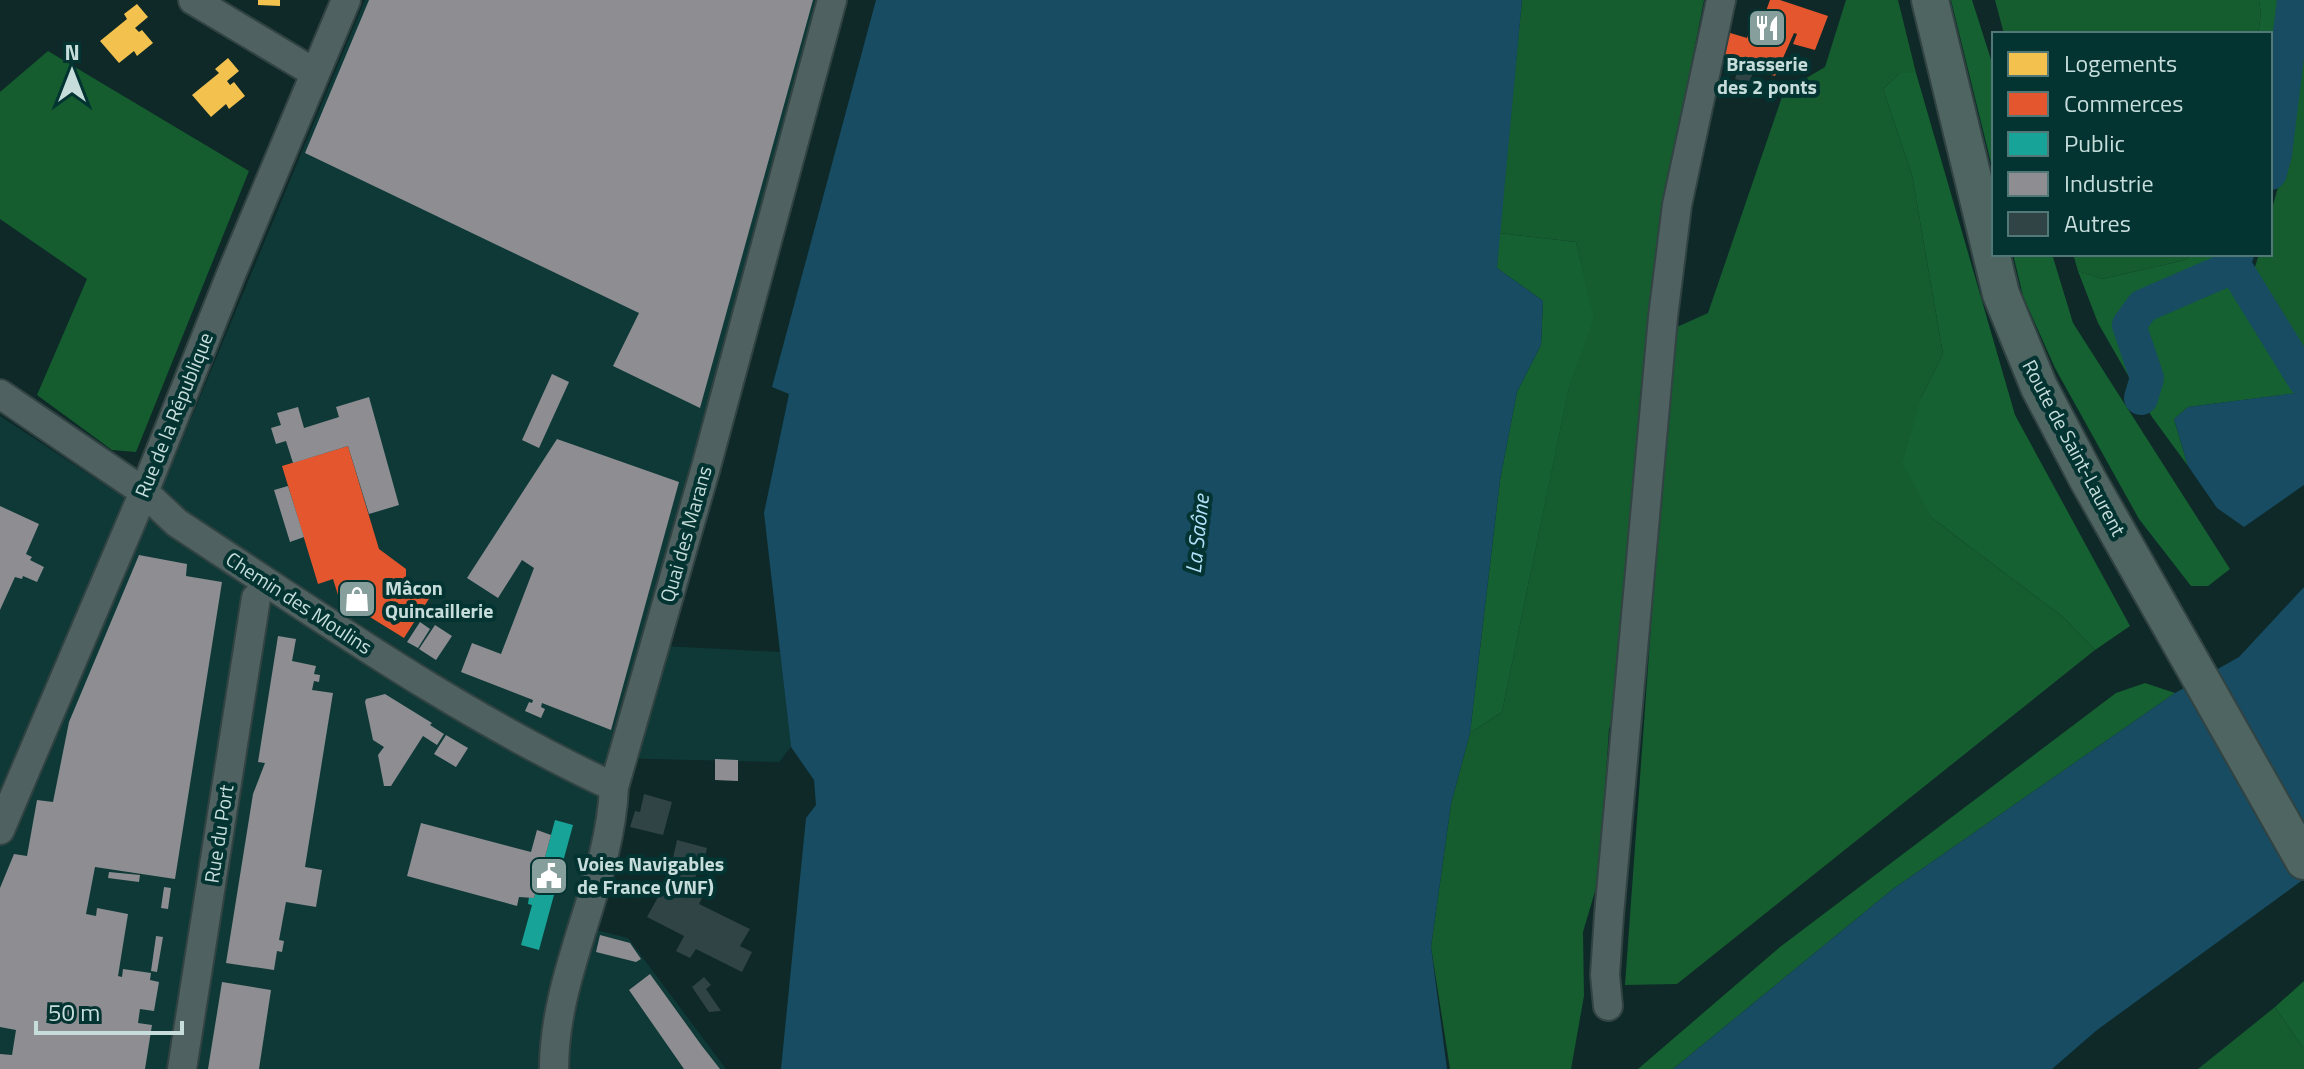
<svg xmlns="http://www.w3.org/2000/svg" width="2304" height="1069" font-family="'Titillium Web',sans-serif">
  <rect width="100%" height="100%" fill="#0e2928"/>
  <path fill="#0f3937" d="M365 0H818L643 645 780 652 791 747 779 762 613 758 580 884 592 929 628 938 726 1069H0V416L151 515Z"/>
  <path fill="#155c2f" d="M1522 0H1704L1681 117 1650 344 1623 690 1609 729 1599 878 1583 932 1584 996 1571 1069H1450L1431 947 1451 804 1470 733 1502 712 1569 386 1593 319 1576 242 1499 233Z
    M1846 0H1898L1916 73H1900L1883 89 1912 175 1943 354 1921 398 1932 518 2062 616 2095 650 1677 984 1625 985 1659 515 1677 327 1708 313 1784 91 1825 67Z
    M1995 0H2259L2261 14 2258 34H2004Z
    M2304 12V357L2254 270 2259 254H2270V216L2293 133Z
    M48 51 249 171 136 452 112 450 37 395 87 279 0 219V92Z
    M2073 254H2194L2185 260 2102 279 2078 271Z
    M2275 1007 2304 1049V1069H2198Z"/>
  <path fill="#156131" d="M1951 0H1972L1994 69V175Z
    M2259 0H2282L2279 68 2270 103V34H2258L2261 14Z
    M1900 73H1916L2015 415 2130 626 2095 650 2062 616 1932 518 1902 463 1921 398 1943 354 1912 175 1883 89Z
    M1499 233 1576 242 1594 319 1569 387 1502 712 1470 733 1500 480 1517 392 1541 345 1543 301 1497 268Z
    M2013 254H2052L2073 323 2230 569 2208 586H2191L2139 519 2055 368 2023 296Z
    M2194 254H2220L2218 257 2228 286 2298 393 2188 407 2174 419 2188 466 2152 417 2098 323 2078 271 2102 279 2185 260Z
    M2145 683 2175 693 1893 889 1673 1069H1638L1780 947 2116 693Z
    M2304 981V1049L2275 1007Z"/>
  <path fill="#174c62" d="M876 0H1522L1497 268 1543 301 1541 345 1517 392 1500 480 1470 733 1451 804 1431 947 1447 1069H781L806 818 816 805 814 780 791 747 764 513 789 394 772 387Z
    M2304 392V485L2244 527 2217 508 2188 466 2174 419 2188 407Z
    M2304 587V879L2097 1030 2052 1069H1673L1893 889 2175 693 2239 657Z"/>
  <path fill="#f2c14e" d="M258 0H280V6L258 5Z
    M137 4 148 17 135 28 139 32 142 30 153 43 137 56 134 51 119 63 100 41 127 19 124 14Z
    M228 58 239 71 227 81 230 85 234 82 245 96 229 109 226 104 211 117 192 95 219 73 215 69Z"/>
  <path fill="#e4572e" d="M1770 0H1780L1828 16 1815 50 1793 44 1797 34 1794 33 1775 76 1721 61 1727 32 1747 38 1755 18 1766 21 1768 16 1772 17 1773 14 1766 11Z
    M348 446 379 549 406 569V577L432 594 404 638 339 598 333 579 318 584 282 466Z"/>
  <path fill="#17a398" d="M555 820 573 825 539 950 521 945 532 905 528 904 529 897 534 898Z"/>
  <path fill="#8d8d92" d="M369 0H813L700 408 613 366 639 313 305 153Z
    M552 374 569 382 539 448 522 440Z
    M369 397 399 505 369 514 348 446 293 463 286 441 276 444 271 428 281 425 277 413 298 407 304 428 339 417 336 407Z
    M557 439 679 482 611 730 542 703 541 707 545 709 541 718 525 711 529 702 532 703 533 700 461 672 472 643 501 654 534 568 522 560 498 598 467 578Z
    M288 486 304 537 290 542 274 490Z
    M0 506 39 524 26 554 32 557 30 560 44 567 37 582 23 576 22 579 15 577 0 610Z
    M139 555 187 564 186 576 222 582 175 879 95 867 86 914 96 916 97 908 128 914 118 976 122 977 123 969 151 973 150 980 159 982 154 1011 140 1009 138 1023 152 1025 145 1069H0V1054L12 1055 16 1030 0 1027V888L14 854 27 856 37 800 53 802 69 722Z
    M420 622 430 629 418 648 407 642Z
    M435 625 452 636 436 660 419 649Z
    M278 636 296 639 292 661 316 666 314 674 320 675 319 682 314 681 312 690 333 693 305 867 322 870 316 907 286 902 279 940 284 941 282 952 277 951 274 970 226 963 253 794 265 763 258 762Z
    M385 694 432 723 430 725 444 734 437 745 423 736 391 786H384L378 755 384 747 373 740 365 702 366 699Z
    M446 735 468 748 456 767 434 754Z
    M715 759 738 760V781L715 780Z
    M421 823 531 852 537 830 551 835 534 898 519 897 517 906 407 876Z
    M109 872 140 875 139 882 108 878Z
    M164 887 171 888 168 909 161 908Z
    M600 935 630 943 641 959 636 962 596 952Z
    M156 936 163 937 157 972 151 971Z
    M650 974 702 1046 720 1069H684L629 990Z
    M222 982 271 990 259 1069H208Z"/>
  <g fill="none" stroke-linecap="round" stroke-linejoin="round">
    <path stroke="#174c62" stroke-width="34" d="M2270 173 2275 154 2294 0
      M2232 262 2304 379
      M2141 398 2147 378 2129 325 2143 306 2226 270 2237 254"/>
  </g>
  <path fill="#304345" d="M1739 66 1754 70 1749 83 1735 79Z
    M644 794 672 802 663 835 630 827 635 811 640 812Z
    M677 840 707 848 701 875 697 873 692 884 705 892 699 904 750 929 740 946 752 952 742 972 696 949 690 958 676 951 684 936 647 917 674 868 671 867Z
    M704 977 711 985 706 989 721 1011 709 1012 692 987Z"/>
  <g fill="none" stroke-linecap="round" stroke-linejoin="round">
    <defs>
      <path id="minor" d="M193 0 315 73
        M0 394 144 492 177 523C319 616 459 715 614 787
        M0 830 144 492 232 272 346 0
        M1608 1006 1605 975 1609 915 1663 317 1677 205 1721 0
        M182 1069 256 598
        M554 1069C554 972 610 883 614 787L706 467 832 0"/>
      <path id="major" d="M1930 0 2001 294 2039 387 2088 480 2304 861"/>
    </defs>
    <use href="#minor" stroke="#314342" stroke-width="32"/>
    <use href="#major" stroke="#314342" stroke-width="40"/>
    <use href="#minor" stroke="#4f6160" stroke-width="28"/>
    <use href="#major" stroke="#4f6562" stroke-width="36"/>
  </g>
  <defs>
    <symbol id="restaurant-square" viewBox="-11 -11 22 22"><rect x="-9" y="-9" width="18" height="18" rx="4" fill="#869e9c" stroke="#033432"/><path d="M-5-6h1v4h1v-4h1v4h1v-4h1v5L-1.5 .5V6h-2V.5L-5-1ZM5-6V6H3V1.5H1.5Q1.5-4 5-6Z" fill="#fff"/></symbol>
    <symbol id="shop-square" viewBox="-11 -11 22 22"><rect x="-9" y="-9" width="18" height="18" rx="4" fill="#869e9c" stroke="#033432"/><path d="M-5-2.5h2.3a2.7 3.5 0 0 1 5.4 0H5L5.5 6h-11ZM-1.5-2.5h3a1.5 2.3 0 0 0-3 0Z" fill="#fff"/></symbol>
    <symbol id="civic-square" viewBox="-11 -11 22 22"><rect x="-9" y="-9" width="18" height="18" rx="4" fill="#869e9c" stroke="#033432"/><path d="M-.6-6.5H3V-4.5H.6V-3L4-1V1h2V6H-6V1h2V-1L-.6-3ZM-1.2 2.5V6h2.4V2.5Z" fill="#fff"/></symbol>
  </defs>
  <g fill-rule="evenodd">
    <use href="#restaurant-square" x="1745" y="6" width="44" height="44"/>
    <use href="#shop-square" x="335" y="577" width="44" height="44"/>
    <use href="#civic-square" x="527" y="854" width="44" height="44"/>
  </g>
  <g text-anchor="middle" stroke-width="8" stroke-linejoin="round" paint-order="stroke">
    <g font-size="20" font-weight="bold" fill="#c6dddb" stroke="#033432" text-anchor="start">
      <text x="1767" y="71" text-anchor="middle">Brasserie<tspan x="1767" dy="23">des 2 ponts</tspan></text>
      <text x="385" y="595">Mâcon<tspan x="385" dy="23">Quincaillerie</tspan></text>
      <text x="577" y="871">Voies Navigables<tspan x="577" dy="23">de France (VNF)</tspan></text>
    </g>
    <g font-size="20" fill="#c6dddb" stroke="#033432">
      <text transform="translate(174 415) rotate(-68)" y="7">Rue de la République</text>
      <text transform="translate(2074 448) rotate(62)" y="7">Route de Saint-Laurent</text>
      <text transform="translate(686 534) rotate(-74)" y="7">Quai des Marans</text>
      <text transform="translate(299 603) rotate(33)" y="7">Chemin des Moulins</text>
      <text transform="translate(219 834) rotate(-81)" y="7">Rue du Port</text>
    </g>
    <g font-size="22" font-style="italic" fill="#b3e1fa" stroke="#033432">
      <text transform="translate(1197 534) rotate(-84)" y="8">La Saône</text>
    </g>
  </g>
  <rect x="1992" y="32" width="280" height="224" fill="#033432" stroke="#517876" stroke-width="2"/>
  <rect x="2008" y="52" width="40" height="24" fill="#f2c14e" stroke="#517876" stroke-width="2"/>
  <text x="2064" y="72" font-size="24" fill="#c6dddb">Logements</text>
  <rect x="2008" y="92" width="40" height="24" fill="#e4572e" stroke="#517876" stroke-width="2"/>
  <text x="2064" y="112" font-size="24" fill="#c6dddb">Commerces</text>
  <rect x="2008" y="132" width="40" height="24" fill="#17a398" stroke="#517876" stroke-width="2"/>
  <text x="2064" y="152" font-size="24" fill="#c6dddb">Public</text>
  <rect x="2008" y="172" width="40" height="24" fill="#8d8d92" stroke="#517876" stroke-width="2"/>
  <text x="2064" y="192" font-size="24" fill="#c6dddb">Industrie</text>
  <rect x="2008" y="212" width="40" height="24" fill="#304345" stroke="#517876" stroke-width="2"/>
  <text x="2064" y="232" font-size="24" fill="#c6dddb">Autres</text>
  <g transform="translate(72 72)" stroke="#033432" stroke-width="6" paint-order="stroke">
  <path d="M0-6L14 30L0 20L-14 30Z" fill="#c6dddb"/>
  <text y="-12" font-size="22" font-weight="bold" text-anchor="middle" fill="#c6dddb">N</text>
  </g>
  <path d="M36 1021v12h146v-12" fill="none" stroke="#c6dddb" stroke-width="4"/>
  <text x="48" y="1021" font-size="24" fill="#c6dddb" stroke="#033432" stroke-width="6" paint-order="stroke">50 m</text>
</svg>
